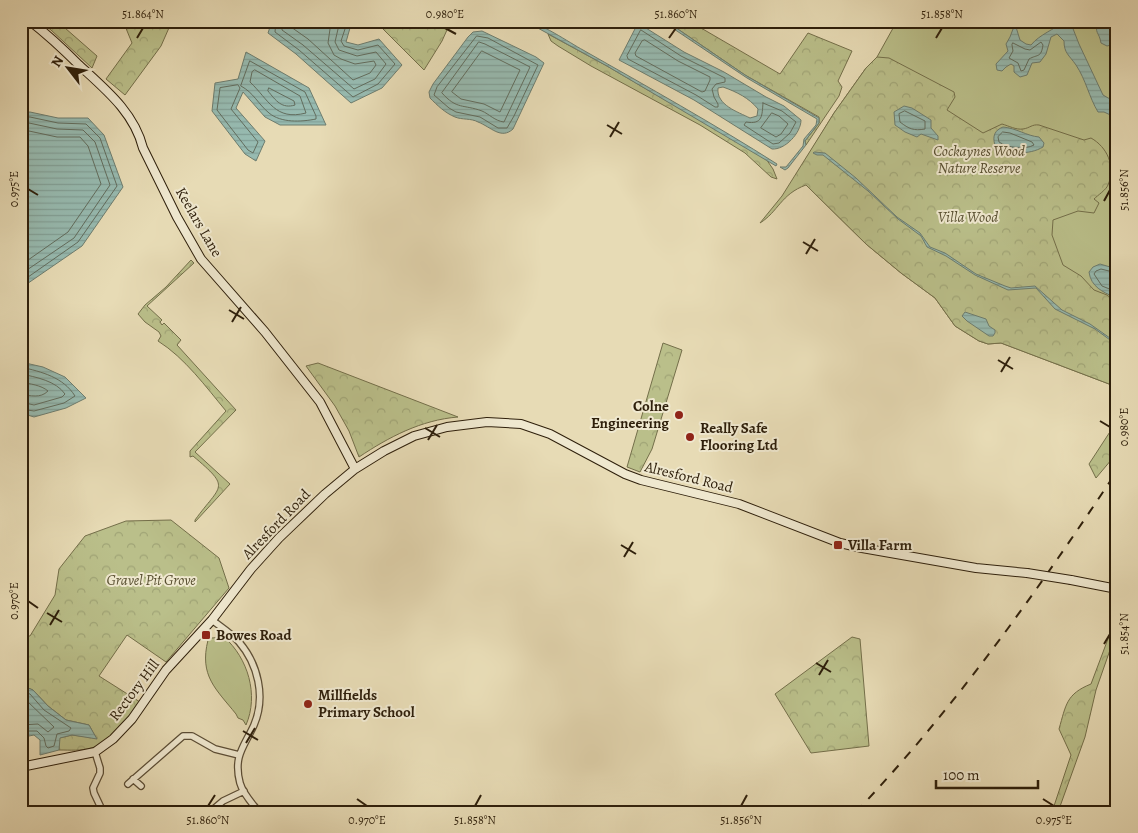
<svg xmlns="http://www.w3.org/2000/svg" width="1138" height="833" font-family="Alegreya,serif">
  <defs>
    <pattern id="forest-crowns" width="20" height="18" patternUnits="userSpaceOnUse" patternTransform="scale(1.25)"><rect width="20" height="18" fill="#babf8a"/><path d="M2 6a3 3 0 1 1 6 0M12 15a3 3 0 1 1 6 0" fill="none" stroke="#a0a476"/></pattern>
    <pattern id="water-rules" width="6" height="5" patternUnits="userSpaceOnUse" patternTransform="scale(1.25)"><rect width="6" height="5" fill="#97bbb1"/><path d="M0 2.5h6" fill="none" stroke="#82a097"/></pattern>
  </defs>
  <rect width="100%" height="100%" fill="#e7dbb5"/>
  <filter id="stains"><feTurbulence type="fractalNoise" baseFrequency=".004" numOctaves="4"/><feColorMatrix values="0 0 0 0 .2 0 0 0 0 .09 0 0 0 0 .02 0 0 0 .5 -.17"/></filter>
  <radialGradient id="worn" r=".72"><stop offset=".6" stop-color="#630" stop-opacity="0"/><stop offset="1" stop-color="#630" stop-opacity=".3"/></radialGradient>
  <path fill="#babf8a" stroke="#746f4a" d="M897 21H1117V387L1001 343 988 344 979 341 955 326 935 298 901 273 866 244 796 175 834 113 866 68 877 57Z
    M224 637C248 658 259 695 246 725L243 720 238 718 236 714C216 689 199 676 208 640L212 638Z"/>
  <path fill="url(#forest-crowns)" stroke="#746f4a" d="M39 21H57L97 56 92 68 51 30Z
    M123 21H172L161 46 125 95 106 79 132 43Z
    M375 21H451L442 41 424 70Z
    M666 21H689L780 74 808 33 852 51 838 81 842 87 839 96 806 145 805 141 819 123V117L745 75Z
    M548 34 607 66 766 159 773 169 777 179 771 177 745 153 700 125 591 66 558 46 551 41Z
    M877 57 889 58 954 92 955 97 947 110 983 133 1002 124C1009 126 1016 130 1023 129 1030 128 1032 124 1039 125L1084 140 1091 138C1107 147 1116 166 1108 185 1106 190 1098 195 1094 199L1099 203 1094 213 1078 211 1053 220 1052 235 1063 265 1081 276 1094 290 1107 295 1117 303V387L1001 343 988 344 979 341 955 326 935 298 901 273 866 244 806 185C781 194 778 212 760 223L782 196 834 113 866 68Z
    M191 260 194 263 147 306 162 320 160 322 162 325 164 323 181 340 177 345 236 410 195 452 230 484 195 522V520C221 484 232 489 193 456L190 457V451L226 411C206 387 185 358 158 341L161 336 159 332 145 322 138 314 145 305 166 287Z
    M663 343 682 350 652 449 640 472 627 467Z
    M318 363 458 417C421 420 389 437 359 457L349 431 335 406 306 366Z
    M1117 421V453L1096 478 1089 464Z
    M171 520 219 558 229 588 166 662 127 635 99 676 140 702C128 719 114 743 91 748 81 751 70 750 59 750V738L72 735 96 738 89 725 66 720 48 706 33 690 21 685V636H30L55 595 59 569 85 536 126 521Z
    M1117 615V630L1096 690 1085 737 1058 812H1052L1071 755 1059 729C1066 705 1066 694 1091 684Z
    M852 637 860 639 869 746 811 753 775 694Z"/>
  <path fill="url(#water-rules)" stroke="#6d7d6f" fill-rule="evenodd" d="M272 21H347L350 28 346 42 358 45 379 39 402 65 382 88 351 103 296 54 268 33Z
    M525 21C538 21 570 43 583 50 648 87 714 124 777 164L776 166 607 66Z
    M662 21H666L745 75 819 118V123L805 141 806 145 788 168 785 170 780 167H786L803 146 804 139 816 125 817 119 747 78Z
    M1064 21H1070L1079 44 1103 95 1117 103V118L1104 112H1098C1089 97 1086 80 1076 65 1069 55 1064 53 1064 41L1057 34 1051 37 1046 54 1040 62 1032 63 1027 75 1020 77 1014 72V66L1011 64 1006 67 1002 71 997 70 996 64 1008 51 1006 44 1010 37 1013 29 1016 27 1020 40 1026 44 1031 45C1040 34 1054 30 1064 21Z
    M1098 21H1117V32L1113 35 1114 40 1111 45 1107 46 1101 43C1099 31 1094 34 1098 21Z
    M638 23 684 52 724 72 766 97 784 106 801 120C801 133 785 150 772 149L694 100 619 60ZM723 87C737 92 749 98 758 109L757 116 750 118C738 112 716 105 718 88Z
    M482 31 536 57 544 63 513 129C501 140 491 127 478 122 471 118 462 120 455 117 445 113 437 105 430 98L429 92 433 84 468 37 473 32Z
    M246 52 309 88 326 125H280L265 117 243 92 236 108 265 141 256 161 245 154 212 111 215 83 238 79Z
    M904 106 912 108 931 120V128L938 136V140L921 134 917 137 905 132 895 125 894 112Z
    M30 112 58 118H88L104 135 123 187 82 246 21 288V113Z
    M1003 127C1016 128 1027 136 1039 137L1044 143 1043 147C1030 155 1007 155 995 145 992 136 995 130 1003 127Z
    M814 152 825 153 856 178 897 217 920 233 930 247 945 253 976 274 1005 286 1011 288 1035 286 1062 310 1090 324 1117 343V345L1095 329 1055 309 1036 288 1008 290 975 275 946 256 927 247 921 236 898 219 868 191 823 155H817L813 153Z
    M1100 264 1117 269V296L1114 297C1103 292 1091 287 1089 272L1093 267Z
    M965 312 986 319 989 326 995 330V333L993 336H989L967 321 962 316Z
    M21 362 43 367 65 377 86 398 66 408 34 417 21 413Z
    M21 685 33 690 48 706 66 720 89 725 97 739 72 735 60 738 59 750 40 755V740L34 735 24 737 21 736Z"/>
  <g fill="none" stroke-linecap="round" stroke-linejoin="round">
    <path stroke="#626d5e" stroke-width="1" d="M276 21 275 32 299 50 353 97 378 84 395 64 378 45 358 50 344 46 341 41 345 29 343 21
      M282 21V30L303 45 354 89 375 79 386 64 376 52 357 56 339 50 335 42 338 29 336 21
      M290 21 291 27 308 39 353 80 370 73 376 65 374 61 355 64 341 59 334 55 328 43 330 29 329 21
      M641 30 681 56 725 78V82L716 84 712 89 714 97 718 104V107H715L696 95 628 59 627 56Z
      M477 36 488 38 538 65 514 116 507 128H498L480 117 456 112 449 108 434 95 437 87Z
      M645 40 678 61 710 77V80L705 91 702 92 636 56 635 53 642 41Z
      M479 42 485 44 530 67 504 122C495 121 489 114 482 111 463 104 457 110 442 93Z
      M1013 43 1025 49 1030 50 1041 42 1043 45C1041 58 1038 54 1029 59L1024 70 1021 71 1018 63 1009 58 1013 51 1012 45Z
      M482 51 520 70 500 112 484 104 461 99 452 92Z
      M250 61 305 92 316 116V119C301 122 281 123 269 113 258 104 254 93 241 86Z
      M255 70 300 96 306 113C275 121 269 100 250 82L252 72Z
      M238 85 240 88 231 109 258 142 253 153 248 150 217 110 220 88Z
      M269 88 294 101 295 105C282 109 276 101 268 91Z
      M763 103 782 111 796 122 790 133 779 143 773 144 744 125 746 122C763 125 762 115 763 103Z
      M905 111 925 121V129C914 131 909 129 900 122L899 114Z
      M772 113 779 116 788 124 781 134 776 137 761 128Z
      M21 117H30L58 123 86 124 100 138 117 186 78 242 21 282
      M21 124 29 123 57 129 83 130 95 142 110 185 74 238 21 274
      M21 131H29L57 137H80L88 146 101 184 68 232 21 265
      M1003 132 1010 133 1032 142 1034 145C1025 150 1008 148 999 142L998 137Z
      M1117 273 1101 269 1096 271 1094 274 1102 286 1117 292
      M21 367C42 372 63 377 75 396L64 403 34 411 21 409
      M21 374C36 377 56 381 65 394L62 397 34 405 21 402
      M21 382C30 384 41 385 48 391 40 399 31 395 21 395
      M21 691 30 694 44 710 71 728 69 731 57 734 54 746 48 748 46 746 44 738 37 731H21
      M21 697 26 700 54 727 48 732 38 724 21 725"/>
    <defs>
      <path id="street" d="M212 620C221 627 231 633 239 642 258 664 266 697 254 725 244 747 233 756 240 783 243 794 252 803 259 812
        M95 752 100 768V773L93 788 94 793 103 812
        M133 779 141 786
        M128 784 183 736H192L215 749 239 755
        M210 812 223 801 244 791"/>
      <path id="secondary" d="M30 21C48 35 63 49 79 65 105 89 134 112 143 148L177 217 201 259 265 332 320 402 355 469
        M1071 580 1117 589
        M21 767 95 752 113 739 132 719 166 670 212 620 251 569 279 538 325 494 355 469 384 451 414 436 447 427 487 422 521 424 550 434 625 474 641 480 739 504 840 543 862 548 976 568 1027 573"/>
    </defs>
    <use href="#street" stroke="#5c4e36" stroke-width="8"/>
    <use href="#secondary" stroke="#2e1f0b" stroke-width="10"/>
    <use href="#street" stroke="#efe8cf" stroke-width="5.5"/>
    <use href="#secondary" stroke="#efe8cf" stroke-width="8"/>
    <path stroke="#2e1f0b" stroke-width="2" stroke-dasharray="9 9" stroke-linecap="butt" d="M856 812C955 708 1038 590 1117 471"/>
    <defs>
      <path id="secondary-bridge" d="M1027 573 1071 580"/>
    </defs>
    <use href="#secondary-bridge" stroke="#2e1f0b" stroke-width="10" stroke-linecap="butt"/>
    <use href="#secondary-bridge" stroke="#efe8cf" stroke-width="8"/>
  </g>
  <path fill="none" stroke="#2e1f0b" stroke-width="2" d="M445 28 456 34M137 38 143 28M669 38 676 28M936 38 942 28M607 125 622 134M610 137 619 122M28 189 38 195M1104 201 1110 190M803 242 818 251M806 254 815 239M229 310 244 319M232 322 241 307M998 360 1013 369M1001 372 1010 357M1100 421 1110 427M425 428 440 437M428 440 437 425M621 545 636 554M624 557 633 542M28 601 38 608M47 613 62 622M50 625 59 610M1104 644 1110 634M816 663 831 672M819 675 828 660M243 731 258 740M246 743 255 728M357 799 367 806M1043 799 1054 806M208 806 215 795M475 806 481 795M741 806 747 795"/>
  <g fill="#8f2418" stroke="#efe8cf" stroke-width="2">
    <circle cx="679" cy="415" r="5"/>
    <circle cx="690" cy="437" r="5"/>
    <rect x="833" y="540" width="10" height="10" rx="2.5"/>
    <rect x="201" y="630" width="10" height="10" rx="2.5"/>
    <circle cx="308" cy="704" r="5"/>
  </g>
  <g text-anchor="middle" stroke-width="4" stroke-linejoin="round" paint-order="stroke">
    <g font-size="15" font-style="italic" fill="#584f31" stroke="#efe8cf">
      <text x="979" y="156">Cockaynes Wood<tspan x="979" dy="17">Nature Reserve</tspan></text>
      <text x="968" y="222">Villa Wood</text>
      <text x="151" y="585">Gravel Pit Grove</text>
    </g>
    <g font-size="15" fill="#2e1f0b" stroke="#efe8cf">
      <text transform="translate(199 222) rotate(60)" y="5">Keelars Lane</text>
      <text transform="translate(689 477) rotate(14)" y="5">Alresford Road</text>
      <text transform="translate(276 524) rotate(-46)" y="5">Alresford Road</text>
      <text transform="translate(134 690) rotate(-53)" y="5">Rectory Hill</text>
    </g>
    <g font-size="15" font-weight="bold" fill="#2e1f0b" stroke="#efe8cf" text-anchor="start">
      <text x="669" y="411" text-anchor="end">Colne<tspan x="669" dy="17">Engineering</tspan></text>
      <text x="700" y="433">Really Safe<tspan x="700" dy="17">Flooring Ltd</tspan></text>
      <text x="848" y="550">Villa Farm</text>
      <text x="216" y="640">Bowes Road</text>
      <text x="318" y="700">Millfields<tspan x="318" dy="17">Primary School</tspan></text>
    </g>
  </g>
  <rect width="1138" height="833" fill="none" stroke="#e7dbb5" stroke-width="55"/>
  <g transform="translate(68 68) rotate(301)" stroke="#efe8cf" stroke-width="4" paint-order="stroke">
  <path d="M0-4L9 19L0 12L-9 19Z" fill="#2e1f0b"/>
  <text y="-8" font-size="14" font-weight="bold" text-anchor="middle" fill="#2e1f0b">N</text>
  </g>
  <path d="M936 780v8h102v-8" fill="none" stroke="#2e1f0b" stroke-width="2.5"/>
  <text x="943" y="780" font-size="15" fill="#2e1f0b" stroke="#efe8cf" stroke-width="4" paint-order="stroke">100 m</text>
  <rect x="28" y="28" width="1082" height="778" fill="none" stroke="#2e1f0b" stroke-width="2"/>
  <g font-size="12" text-anchor="middle" fill="#2e1f0b">
    <text x="143" y="18">51.864°N</text>
    <text x="445" y="18">0.980°E</text>
    <text x="676" y="18">51.860°N</text>
    <text x="942" y="18">51.858°N</text>
    <text transform="translate(14 189) rotate(-90)" y="4">0.975°E</text>
    <text transform="translate(1124 190) rotate(-90)" y="4">51.856°N</text>
    <text transform="translate(1124 427) rotate(-90)" y="4">0.980°E</text>
    <text transform="translate(14 601) rotate(-90)" y="4">0.970°E</text>
    <text transform="translate(1124 634) rotate(-90)" y="4">51.854°N</text>
    <text x="208" y="824">51.860°N</text>
    <text x="367" y="824">0.970°E</text>
    <text x="475" y="824">51.858°N</text>
    <text x="741" y="824">51.856°N</text>
    <text x="1054" y="824">0.975°E</text>
  </g>
  <rect width="100%" height="100%" filter="url(#stains)"/>
  <rect width="100%" height="100%" fill="url(#worn)"/>
</svg>
